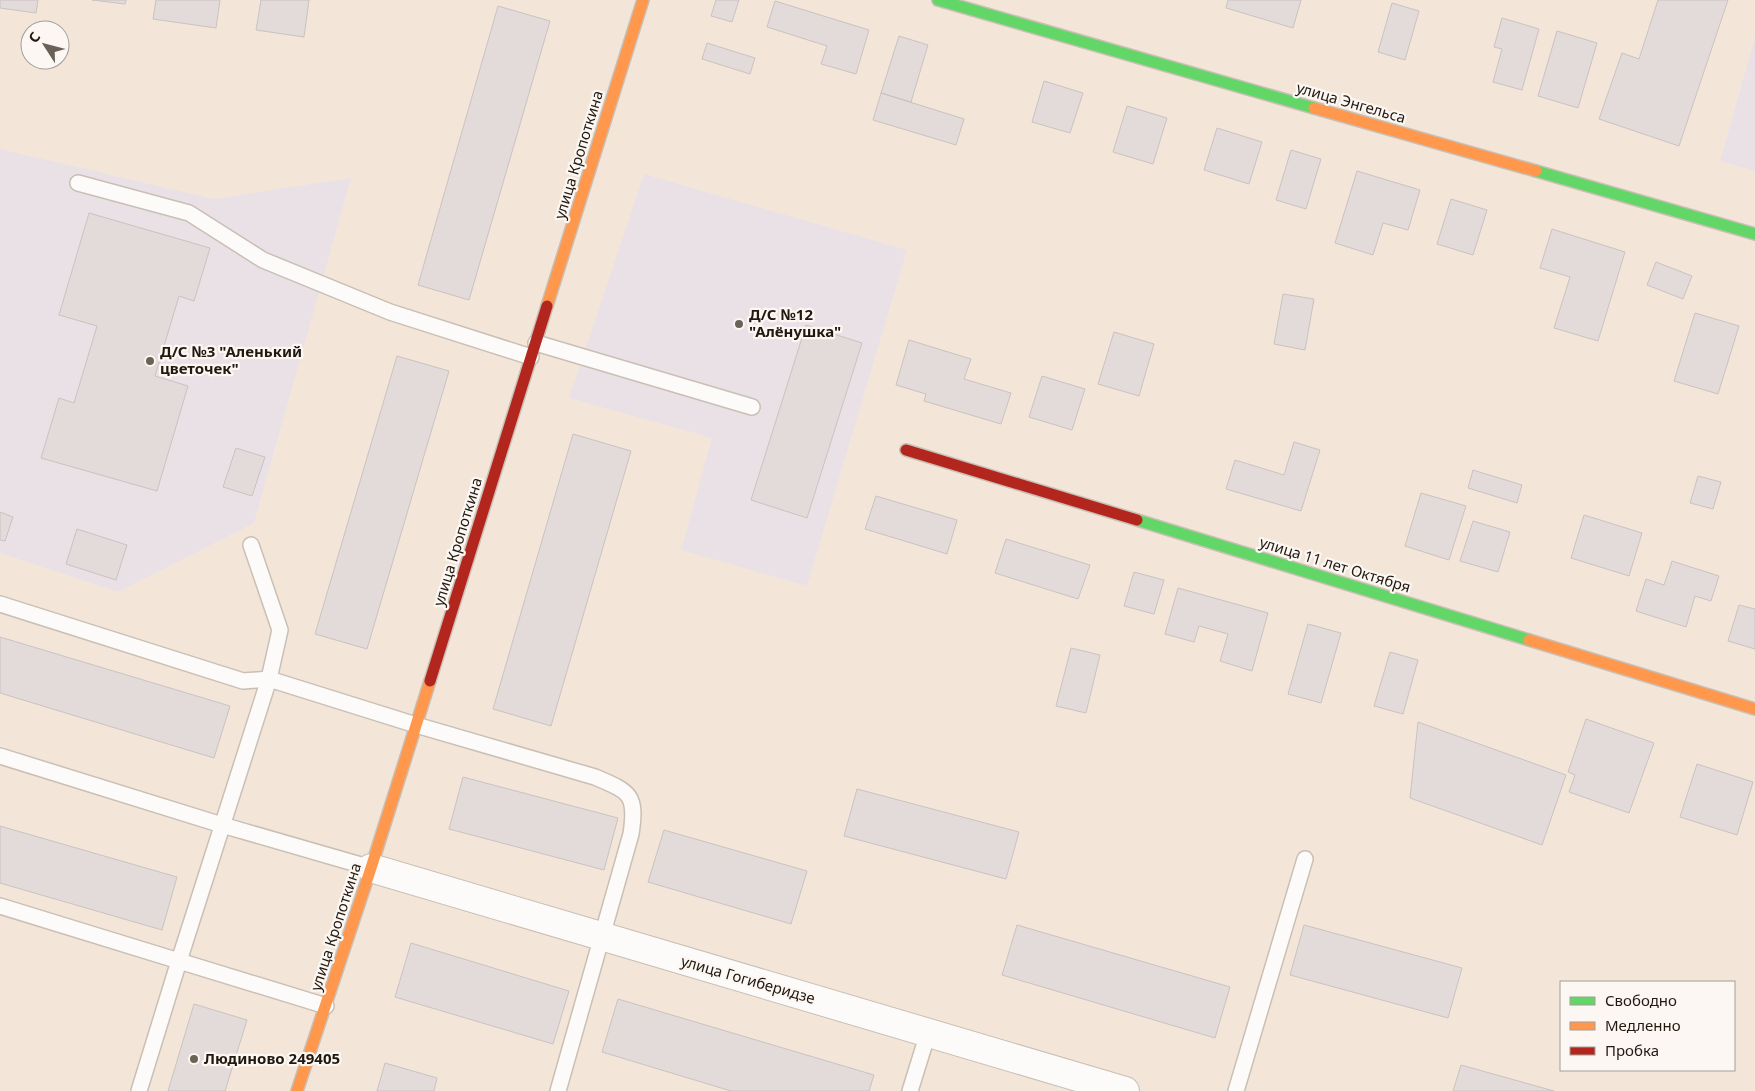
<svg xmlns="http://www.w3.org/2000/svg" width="1755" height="1091" font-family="'Noto Sans',sans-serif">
  <rect width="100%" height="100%" fill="#f3e6d9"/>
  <path fill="#eae1e7" d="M1755 37V171L1720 161Z
    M0 149 214 199 351 178 254 523 118 592 0 553Z
    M644 174 907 250 807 586 681 550 712 438 569 398Z"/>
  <path fill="#e3dada" stroke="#cac2c1" d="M0 0H38L36 13 0 8Z
    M92 0H126L125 4Z
    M156 0H220L216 28 153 19Z
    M261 0H309L304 37 256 30Z
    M716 0H739L732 22 711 16Z
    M1228 0H1301L1293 28 1226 8Z
    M1658 0H1728L1679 146 1599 119 1622 53 1639 59Z
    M775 1 869 30 856 74 821 64 827 46 767 27Z
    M1392 3 1419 11 1405 60 1378 52Z
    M498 6 550 21 469 300 418 285Z
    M1502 18 1539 29 1522 90 1493 82 1502 49 1494 47Z
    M1557 31 1597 43 1578 108 1538 96Z
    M899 36 928 45 911 102 881 93Z
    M707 43 755 58 750 74 702 59Z
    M1044 81 1083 93 1070 133 1032 122Z
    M881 93 964 119 956 145 873 120Z
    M1127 106 1167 118 1153 164 1113 152Z
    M1217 128 1262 142 1249 184 1204 170Z
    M1291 150 1321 159 1306 209 1276 200Z
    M1357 171 1420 190 1408 230 1383 223 1373 255 1335 243Z
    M1451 199 1487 210 1473 255 1437 244Z
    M89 213 210 248 194 301 179 296 155 376 188 386 157 491 41 458 59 398 74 403 97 326 59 315Z
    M1552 229 1625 252 1598 341 1554 328 1570 277 1540 268Z
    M1656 262 1692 276 1683 299 1647 285Z
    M1283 294 1314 299 1305 350 1274 344Z
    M1695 313 1739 326 1718 394 1674 381Z
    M806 325 862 343 807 518 751 500Z
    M1114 332 1154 344 1139 396 1098 384Z
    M909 340 971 359 964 379 1011 393 1001 424 924 401 926 394 896 385Z
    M397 356 449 371 367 649 315 634Z
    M1042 376 1085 389 1072 430 1029 417Z
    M573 434 631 451 551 726 493 709Z
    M1294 442 1320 450 1301 511 1226 489 1235 460 1284 475Z
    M236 448 265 457 252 496 223 487Z
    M1473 470 1522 485 1517 503 1468 488Z
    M1698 476 1721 482 1713 509 1690 503Z
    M1421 493 1466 506 1449 560 1405 546Z
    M876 496 957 520 947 554 865 529Z
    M0 512 13 517 5 541 0 540Z
    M1584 515 1642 533 1629 576 1571 558Z
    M1473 521 1510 532 1498 572 1460 561Z
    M77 529 127 545 116 580 66 564Z
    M1006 539 1090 565 1078 599 995 573Z
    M1672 561 1719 576 1711 601 1695 596 1686 627 1636 611 1646 579 1664 585Z
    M1134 572 1164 580 1154 614 1124 606Z
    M1178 588 1268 613 1252 671 1220 661 1228 634 1199 626 1194 642 1165 634Z
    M1739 605 1755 609V649L1728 641Z
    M1308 624 1341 633 1321 703 1288 694Z
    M0 637 230 706 214 758 0 693Z
    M1071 648 1100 655 1086 713 1056 706Z
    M1390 652 1418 660 1403 714 1374 706Z
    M1586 719 1654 743 1629 813 1569 792 1575 775 1568 772Z
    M1418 722 1566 775 1542 845 1410 798Z
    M1697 764 1753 782 1737 835 1680 817Z
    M463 777 618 818 604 870 449 829Z
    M857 789 1019 832 1006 879 844 836Z
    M0 826 177 877 162 930 0 883Z
    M664 830 807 871 791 924 648 882Z
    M1017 925 1230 987 1215 1038 1002 975Z
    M1304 925 1462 968 1448 1018 1290 975Z
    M411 943 569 991 553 1044 395 997Z
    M618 999 874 1075 869 1091H731L602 1052Z
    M194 1004 247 1020 225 1091H168Z
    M385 1063 437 1078 434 1091H377Z
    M1461 1065 1554 1091H1453Z"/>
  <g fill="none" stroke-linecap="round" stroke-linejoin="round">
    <defs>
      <path id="lane" d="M78 183 189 213 263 260 390 312 531 357
        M536 343 752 407
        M0 604 243 681 269 679 280 630 251 545
        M0 756 222 825 371 868
        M0 906 179 961 139 1091
        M326 1006 179 961 269 679 416 725 595 777C630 792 637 794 631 834L558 1091
        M910 1091 928 1033
        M1236 1091 1305 859"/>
      <path id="street" d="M371 868 1125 1091"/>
      <path id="fast" d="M938 0 1314 108
        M1536 171 1755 234
        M1137 520 1529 640"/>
      <path id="slow" d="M1314 108 1536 171
        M547 306 643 0
        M1529 640 1755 709
        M297 1091 371 868 430 681"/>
      <path id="jam" d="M906 450 1137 520
        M430 681 547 306"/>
    </defs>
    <use href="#lane" stroke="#c9bfb5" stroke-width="18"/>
    <use href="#street" stroke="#c9bfb5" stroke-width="30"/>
    <use href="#fast" stroke="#c9bfb5" stroke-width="14"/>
    <use href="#slow" stroke="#c9bfb5" stroke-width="14"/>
    <use href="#jam" stroke="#c9bfb5" stroke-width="14"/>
    <use href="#lane" stroke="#fdfbf9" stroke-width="15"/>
    <use href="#street" stroke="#fdfbf9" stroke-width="28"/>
    <use href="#fast" stroke="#63d668" stroke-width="11"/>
    <use href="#slow" stroke="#ff974d" stroke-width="11"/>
    <use href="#jam" stroke="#b3261e" stroke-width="11"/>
  </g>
  <g fill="#6a6157" stroke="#fcf7f2" stroke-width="2">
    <circle cx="739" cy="324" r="5"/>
    <circle cx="150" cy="361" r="5"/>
    <circle cx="194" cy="1059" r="5"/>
  </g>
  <g text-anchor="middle" stroke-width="4.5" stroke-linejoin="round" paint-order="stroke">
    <g font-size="15" fill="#211911" stroke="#fcf7f2">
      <text transform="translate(1351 103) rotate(16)" y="5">улица Энгельса</text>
      <text transform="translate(579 155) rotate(-73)" y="5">улица Кропоткина</text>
      <text transform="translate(458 542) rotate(-73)" y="5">улица Кропоткина</text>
      <text transform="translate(1335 565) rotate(17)" y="5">улица 11 лет Октября</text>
      <text transform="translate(336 927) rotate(-72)" y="5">улица Кропоткина</text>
      <text transform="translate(748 980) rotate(16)" y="5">улица Гогиберидзе</text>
    </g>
    <g font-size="15" font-weight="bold" fill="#211911" stroke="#fcf7f2" text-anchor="start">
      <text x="749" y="320">Д/С №12<tspan x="749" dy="17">"Алёнушка"</tspan></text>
      <text x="160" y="357">Д/С №3 "Аленький<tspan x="160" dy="17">цветочек"</tspan></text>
      <text x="204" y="1064">Людиново 249405</text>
    </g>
  </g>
  <rect x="1560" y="981" width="175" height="90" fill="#fcf7f2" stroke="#a49e98"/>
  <rect x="1570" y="997" width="25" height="8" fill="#63d668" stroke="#a49e98"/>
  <text x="1605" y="1006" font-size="15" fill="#211911">Свободно</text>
  <rect x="1570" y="1022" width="25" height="8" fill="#ff974d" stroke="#a49e98"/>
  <text x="1605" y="1031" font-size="15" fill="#211911">Медленно</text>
  <rect x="1570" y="1047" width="25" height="8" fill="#b3261e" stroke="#a49e98"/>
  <text x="1605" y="1056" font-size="15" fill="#211911">Пробка</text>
  <g transform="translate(45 45) rotate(306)"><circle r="24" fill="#fcf7f2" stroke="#a49e98"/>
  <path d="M0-4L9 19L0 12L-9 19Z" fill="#6a6157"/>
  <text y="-8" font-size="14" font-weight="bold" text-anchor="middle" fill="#211911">С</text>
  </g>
</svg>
